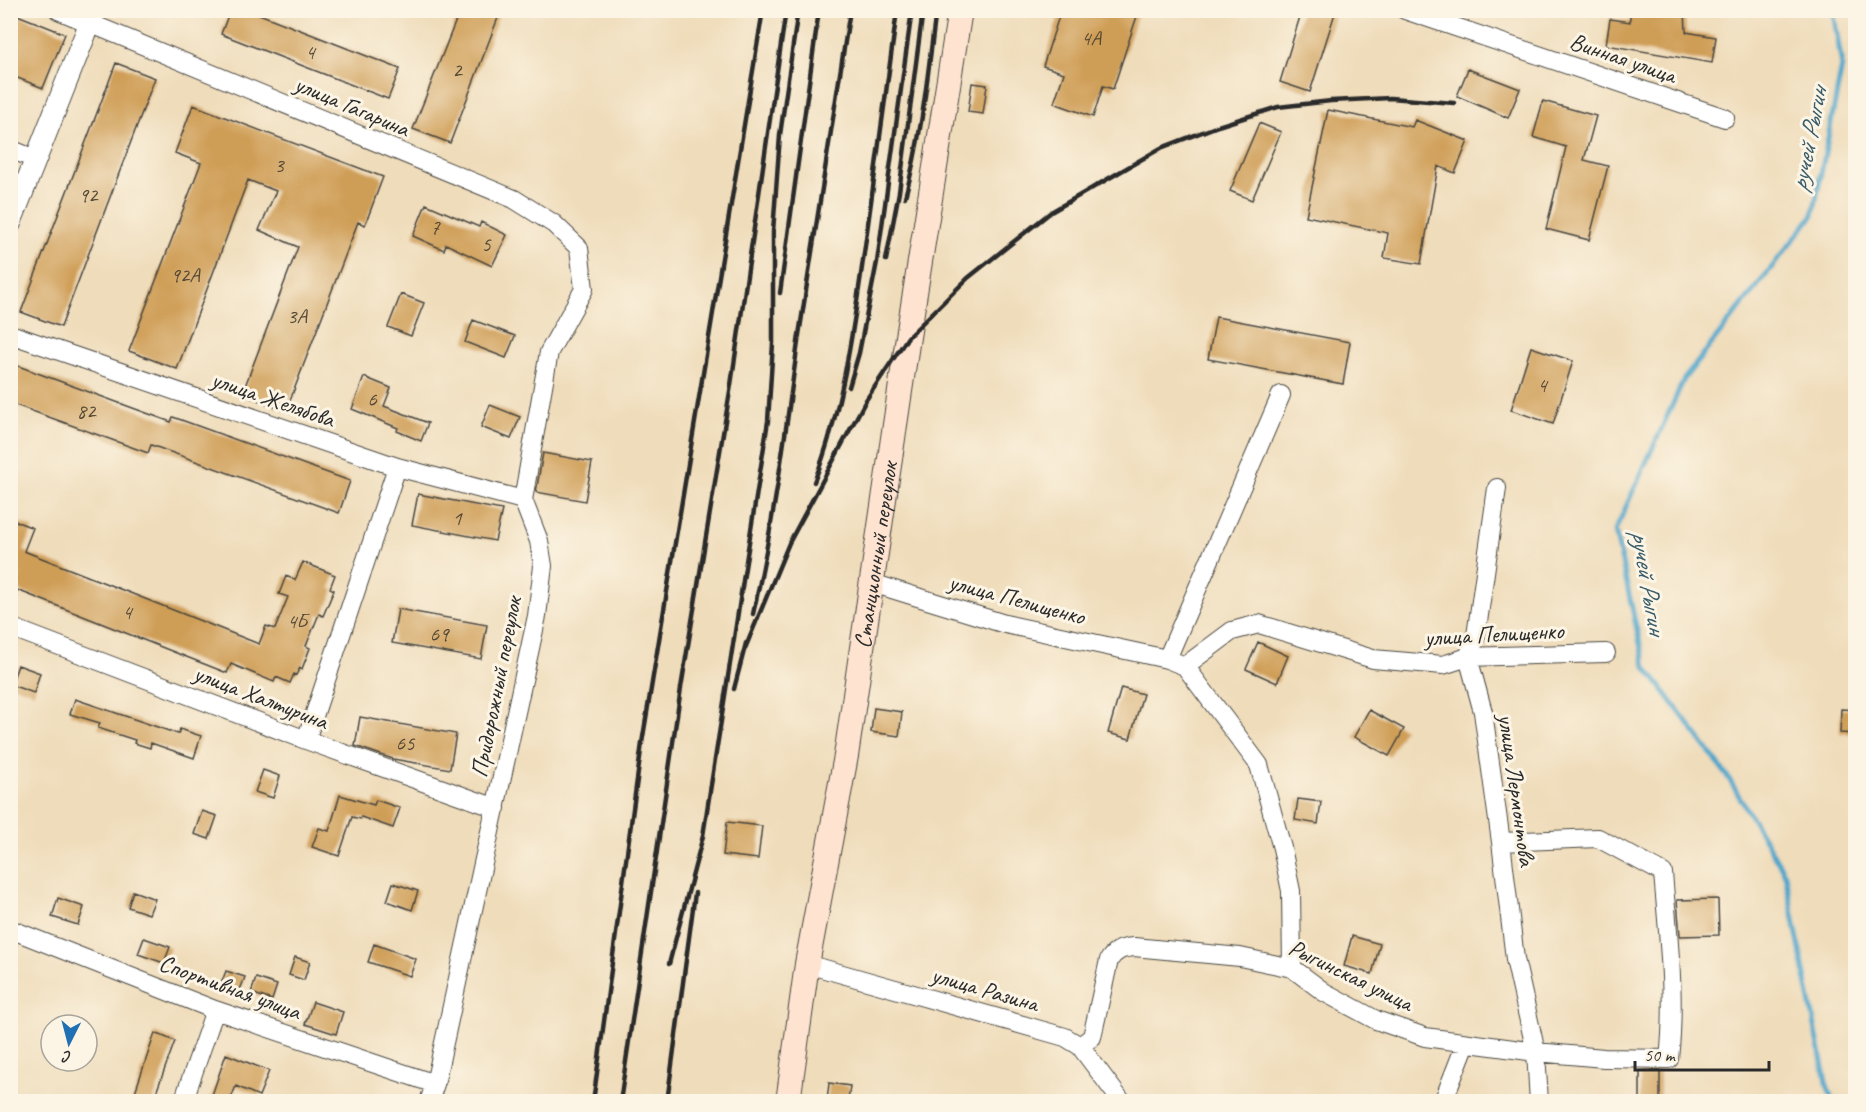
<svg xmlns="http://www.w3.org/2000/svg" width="1866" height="1112" font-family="Caveat,sans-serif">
  <rect width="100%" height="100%" fill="#fcf5e5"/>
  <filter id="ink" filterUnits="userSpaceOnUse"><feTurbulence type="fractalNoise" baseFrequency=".0167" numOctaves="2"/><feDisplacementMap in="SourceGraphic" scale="12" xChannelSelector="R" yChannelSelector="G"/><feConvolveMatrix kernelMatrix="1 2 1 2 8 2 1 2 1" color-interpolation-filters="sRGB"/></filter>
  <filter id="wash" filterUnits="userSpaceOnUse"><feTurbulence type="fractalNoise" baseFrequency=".008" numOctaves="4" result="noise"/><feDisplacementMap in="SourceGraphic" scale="24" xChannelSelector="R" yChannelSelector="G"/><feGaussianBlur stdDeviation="1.35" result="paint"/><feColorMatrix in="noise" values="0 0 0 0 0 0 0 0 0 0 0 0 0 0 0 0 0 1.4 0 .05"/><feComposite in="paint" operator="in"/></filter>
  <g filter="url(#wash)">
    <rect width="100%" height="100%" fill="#efdcba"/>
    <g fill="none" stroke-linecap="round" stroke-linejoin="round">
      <path stroke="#4da5ca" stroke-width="5" d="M1833 1102 1826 1082 1785 874 1726 774 1645 666 1615 531 1684 379 1813 215 1842 66 1833 10"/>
    </g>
    <g id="blocks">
      <path fill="#cf9e57" d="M230 10H249L400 69 388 99 221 34Z
        M460 10H501L450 143 413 129Z
        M1061 10H1139L1113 89 1103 86 1093 117 1054 103 1064 73 1043 66Z
        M1302 10H1336L1310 92 1280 82Z
        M1630 10H1685L1686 32 1716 37 1712 63 1606 45 1610 19 1630 22Z
        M10 12 65 34 43 88 10 75Z
        M116 63 155 78 61 327 21 312Z
        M1468 69 1520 89 1508 118 1457 96Z
        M972 83 987 85 983 114 968 112Z
        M1543 101 1596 116 1584 160 1608 166 1589 240 1546 229 1566 147 1533 137Z
        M193 105 383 177 365 225 358 222 286 411 242 394 298 247 259 230 276 191 248 180 177 369 129 351 201 163 175 153Z
        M1328 110 1412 127 1415 120 1468 141 1455 173 1438 166 1421 264 1384 258 1388 233 1306 216Z
        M1259 123 1281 132 1252 200 1230 191Z
        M426 204 479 227 481 222 507 235 492 266 446 244 444 250 413 236Z
        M401 294 424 303 411 336 388 327Z
        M1216 317 1350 342 1343 384 1208 359Z
        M473 320 515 336 506 358 465 342Z
        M1531 347 1573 361 1553 424 1511 410Z
        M10 363 171 422 173 417 350 481 339 513 151 445 148 453 10 403Z
        M364 377 391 388 384 406 428 423 421 441 397 431 398 428 352 409Z
        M490 405 520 417 511 439 481 427Z
        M543 453 592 462 585 501 536 492Z
        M418 494 502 510 495 541 412 525Z
        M10 519 33 528 24 551 259 644 266 626 275 629 288 597 279 594 286 576 295 580 303 562 335 575 330 588 334 590 323 616 319 614 306 646 310 648 302 669 300 668 296 675 294 674 290 683 276 677 274 682 231 664 227 673 12 588 16 578 10 583Z
        M398 609 487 625 481 659 392 643Z
        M1258 642 1288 656 1277 683 1246 669Z
        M18 665 40 673 34 693 11 685Z
        M1121 688 1143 694 1130 739 1108 733Z
        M75 699 178 734 180 729 201 736 194 758 151 743 150 748 134 743 135 740 98 728 100 723 70 714Z
        M874 708 902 712 899 736 871 732Z
        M1841 709 1856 710V734L1840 733Z
        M1369 710 1404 729 1389 756 1354 737Z
        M360 717 456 734 450 769 393 759 355 746Z
        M263 770 280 776 273 798 255 792Z
        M340 795 374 805 376 800 400 808 393 828 361 817 360 819 352 817 339 856 312 847 319 828 329 831Z
        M1298 799 1321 802 1318 824 1295 820Z
        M202 811 217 816 209 839 194 834Z
        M727 822 762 826 758 859 723 855Z
        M393 883 418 891 412 910 387 901Z
        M133 891 155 899 149 914 128 907Z
        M58 898 84 907 78 925 52 917Z
        M1718 899 1719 935 1680 936 1677 900Z
        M1352 936 1380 944 1372 974 1344 966Z
        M144 938 170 947 164 963 138 954Z
        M374 944 416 959 410 976 368 962Z
        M295 957 310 962 304 980 289 975Z
        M226 971 245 977 240 990 221 984Z
        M256 978 277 985 272 1000 251 993Z
        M313 1002 343 1012 336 1034 305 1024Z
        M155 1033 175 1041 153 1101H132Z
        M226 1054 269 1071 259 1096 236 1086 230 1101H210Z
        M1640 1071H1660V1101H1640Z
        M829 1083 850 1086 848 1101H827Z"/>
    </g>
  </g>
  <g filter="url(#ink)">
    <use href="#blocks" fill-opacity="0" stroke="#484640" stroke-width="1.5"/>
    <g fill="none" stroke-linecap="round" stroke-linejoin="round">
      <defs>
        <path id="minor" d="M58 10 514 199 554 224 579 248 584 289 549 352 523 500 539 541 543 566 537 616 435 1084 429 1102
          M1405 10 1725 118
          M10 149 35 159
          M10 334 397 467 523 500
          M1497 488 1476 636 1468 657 1483 712 1501 842 1515 959 1536 1052 1539 1102
          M872 583 1005 624 1167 659 1185 666 1232 631 1259 624 1373 659 1443 665 1468 657 1606 653
          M10 627 306 740 496 808
          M1167 659 1281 395
          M1185 666 1259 765 1282 848 1291 891 1292 968
          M306 740 397 467
          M10 929 215 1010 435 1084
          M807 964 1065 1037 1080 1046 1122 1102
          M1080 1046 1092 1037 1109 960C1116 950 1122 948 1134 947L1240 957 1292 968 1324 992 1376 1020 1425 1037 1536 1052 1604 1058 1669 1059C1676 997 1668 935 1663 873L1598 838 1501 842
          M183 1102 215 1010
          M1443 1102 1466 1043"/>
        <path id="tertiary" d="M10 224 95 10"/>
        <g id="secondary">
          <path id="s1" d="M788 1102 807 964 846 756 908 337 960 10"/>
        </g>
      </defs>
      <use href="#minor" stroke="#484640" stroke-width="20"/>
      <use href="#tertiary" stroke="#484640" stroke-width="23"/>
      <use href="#secondary" stroke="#484640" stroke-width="26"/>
      <use href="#minor" stroke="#fff" stroke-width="18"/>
      <use href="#tertiary" stroke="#fff" stroke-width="21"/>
      <use href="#secondary" stroke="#fee3d1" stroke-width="24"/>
      <path stroke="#2b2b2b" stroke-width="4.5" d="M905 197C922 136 928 72 936 10
        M886 260 899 192 923 10
        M780 293 819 10
        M849 387 859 353 877 262 912 10
        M814 482C843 409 854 324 865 246 876 168 887 89 897 10
        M753 614C774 522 786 429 799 335 815 227 833 119 850 10
        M744 651 789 543 866 400 908 337 968 278 1051 212 1161 148 1218 126 1278 107 1331 101 1390 98 1454 103
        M734 689 746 643
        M669 964 703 836 768 421 773 343V232L780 135 798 10
        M593 1102 642 743 763 10
        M620 1102 681 688 731 385 786 10
        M667 1102 695 893"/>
    </g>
  </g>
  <g text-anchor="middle" stroke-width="6" stroke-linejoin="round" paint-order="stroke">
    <g font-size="21" fill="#544836">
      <text x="1091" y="45">4А</text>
      <text x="310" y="59">4</text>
      <text x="457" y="77">2</text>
      <text x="279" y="172">3</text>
      <text x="88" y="202">92</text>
      <text x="435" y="234">7</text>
      <text x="486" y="251">5</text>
      <text x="185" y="282">92А</text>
      <text x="297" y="323">3А</text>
      <text x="1542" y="392">4</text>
      <text x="372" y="406">6</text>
      <text x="86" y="418">82</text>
      <text x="457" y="525">1</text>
      <text x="127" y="619">4</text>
      <text x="297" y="628">4Б</text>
      <text x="439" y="641">69</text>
      <text x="405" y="750">65</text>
    </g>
    <g font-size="24" fill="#2b2b2b" stroke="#fcf5e5">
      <text transform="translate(1623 58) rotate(19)" y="8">Винная улица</text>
      <text transform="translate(352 106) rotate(23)" y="8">улица Гагарина</text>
      <text transform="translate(273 399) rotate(19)" y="8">улица Желябова</text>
      <text dy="8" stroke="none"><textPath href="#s1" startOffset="554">Станционный переулок</textPath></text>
      <text transform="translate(1017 599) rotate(15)" y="8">улица Пелищенко</text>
      <text transform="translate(1494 634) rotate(-3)" y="8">улица Пелищенко</text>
      <text transform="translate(496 687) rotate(-79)" y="8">Придорожный переулок</text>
      <text transform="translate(261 697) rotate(21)" y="8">улица Халтурина</text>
      <text transform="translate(1517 790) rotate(82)" y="8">улица Лермонтова</text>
      <text transform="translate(1351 975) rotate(26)" y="8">Рыгинская улица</text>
      <text transform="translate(230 987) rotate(20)" y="8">Спортивная улица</text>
      <text transform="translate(985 989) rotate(16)" y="8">улица Разина</text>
    </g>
    <g font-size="26" font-style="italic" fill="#395c6b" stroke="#fcf5e5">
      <text transform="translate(1808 139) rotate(-79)" y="9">ручей Рыгин</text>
      <text transform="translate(1649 582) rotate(80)" y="9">ручей Рыгин</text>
    </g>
  </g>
  <rect width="1866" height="1112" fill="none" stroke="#fcf5e5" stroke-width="36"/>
  <g transform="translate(69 1043) rotate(186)"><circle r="28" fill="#fcf5e5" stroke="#a8a49b" stroke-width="1.5"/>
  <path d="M0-4.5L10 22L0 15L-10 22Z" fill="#1f6fb2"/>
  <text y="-9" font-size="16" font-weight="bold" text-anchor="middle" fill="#2b2b2b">С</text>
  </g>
  <path d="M1635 1061v9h134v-9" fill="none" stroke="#2b2b2b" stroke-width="3"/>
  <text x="1644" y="1061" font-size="18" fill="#2b2b2b" stroke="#fcf5e5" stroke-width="4.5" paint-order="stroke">50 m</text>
</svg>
